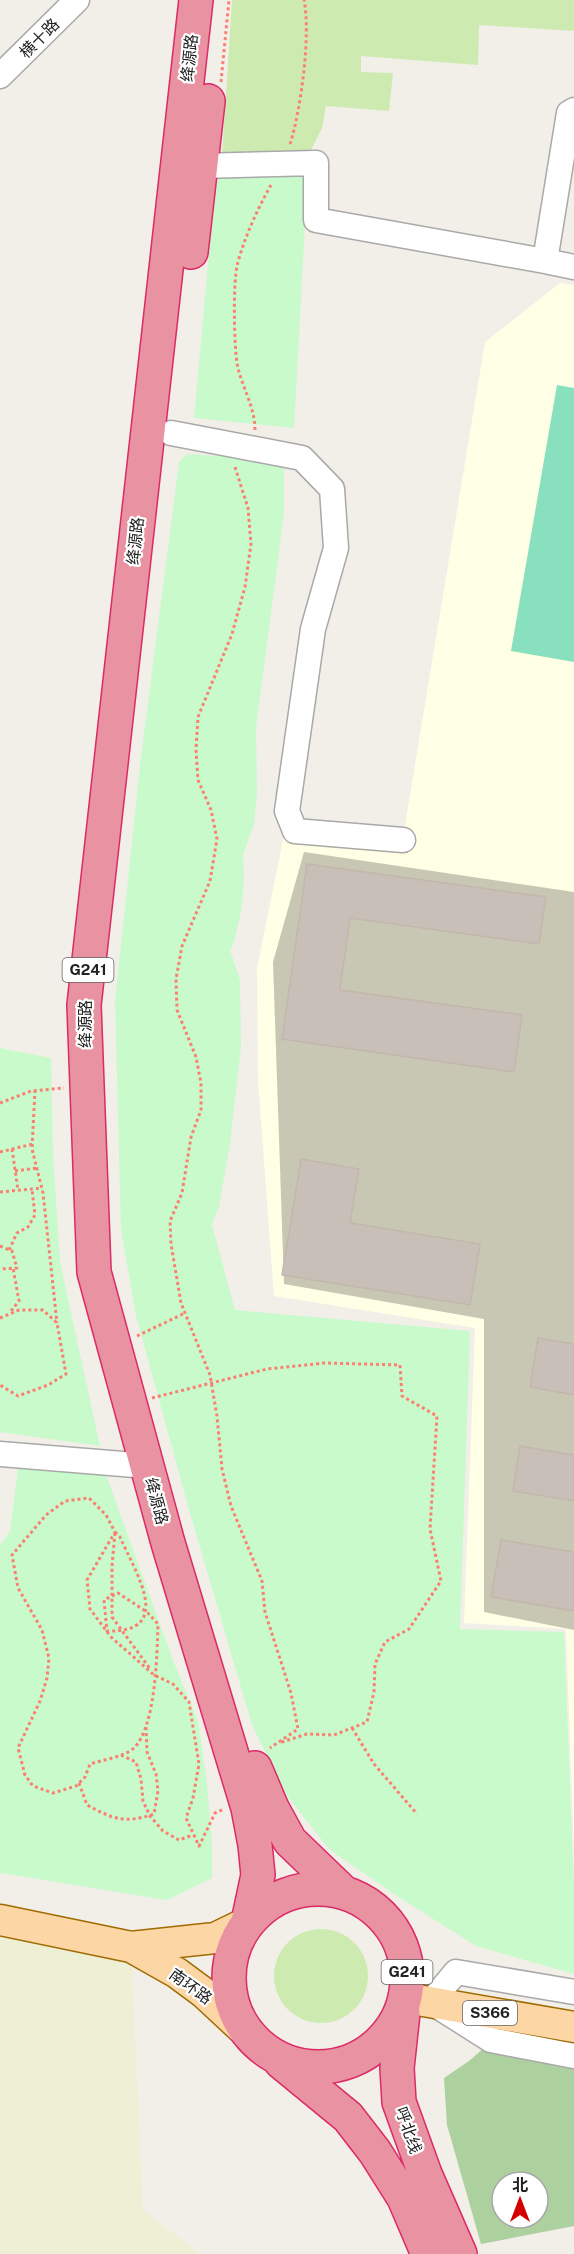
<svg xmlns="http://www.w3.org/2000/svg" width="574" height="2254" font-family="'Public Sans','Noto Sans SC',sans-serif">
  <rect width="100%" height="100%" fill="#f2efe9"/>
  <path fill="#ffffe5" d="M560 283 574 285V1852L566 1629 464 1623 475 1328 274 1296 258 1081 257 968 284 835 401 849 485 342Z"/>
  <path fill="#c7c7b4" d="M304 852 574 892V1630L484 1612V1319L284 1284 273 962Z"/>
  <path fill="#eef0d5" d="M0 1920 131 1947 143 2210 200 2254H0Z"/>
  <path fill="#cdebb0" d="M232 0H574V31L479 25 478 65 361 56V72L393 73 389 111 326 106 322 128 310 152 222 155Z
    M274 1976a47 47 0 1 1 94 0a47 47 0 1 1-94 0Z"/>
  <path fill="#add19e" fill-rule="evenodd" d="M493 2040 574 2056V2226L481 2244 447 2125 444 2078 469 2061ZM502 2182H538V2218H502Z"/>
  <path fill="#c8facc" d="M308 170 294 428 194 418 216 176Z
    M187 454 284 460V513L256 728 257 793 254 824 243 855 244 878 242 907 234 942 230 950 240 980 241 1047 230 1144 219 1206 212 1225 235 1310 470 1331 460 1629 564 1632 574 1886V1974L476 1946 400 1898 330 1850 287 1796 252 1725 188 1506 136 1316 121 1230 115 1001 141 757 179 462Z
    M0 1048 51 1058 53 1154 60 1262 100 1446 0 1432Z
    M18 1469 105 1472 174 1663 198 1721 207 1784 212 1844V1878L167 1900 0 1873V1545L10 1531Z"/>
  <path fill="#88e0be" d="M557 385 574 388V662L511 651Z"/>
  <path fill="#c7bfb8" stroke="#c4b6ab" stroke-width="1.5" d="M307 864 546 897 539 944 350 918 340 990 522 1015 514 1072 282 1039Z
    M301 1159 359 1169 350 1223 480 1244 470 1305 282 1275Z
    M538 1338 574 1344V1395L530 1387Z
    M520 1446 574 1455V1501L513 1491Z
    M501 1540 574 1552V1611L491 1597Z"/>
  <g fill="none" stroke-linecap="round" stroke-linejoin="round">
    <defs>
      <path id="minor" d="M0 76 77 0
        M201 166 316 163V220L545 261 569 113 574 110
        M545 261 574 267
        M171 433 302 458 332 489 336 548 313 629 287 811 295 831 403 840
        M0 1454 147 1466
        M574 1992 456 1972 431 2002 491 2040 574 2056"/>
      <path id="major" d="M0 1920 131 1947 215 1938 248 1922
        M131 1947 177 1973 204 1993 246 2032
        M406 1998 574 2027"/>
      <path id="highway" d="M196 0 84 1005 94 1272 168 1543 248 1808 255 1845 258 1875 248 1922
        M191 252 208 101
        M255 1768 272 1808 290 1841 343 1892
        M229 1978a89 89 0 1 1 178 0a89 89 0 1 1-178 0Z
        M403 2013 397 2068 399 2102 425 2174 460 2254
        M281 2062 348 2117 375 2152 404 2198 428 2254"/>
    </defs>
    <use href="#minor" stroke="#a9a9a9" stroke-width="27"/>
    <use href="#major" stroke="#a06b00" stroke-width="33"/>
    <use href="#highway" stroke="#dc2a67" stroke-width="36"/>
    <path stroke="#fa8072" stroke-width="3" stroke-dasharray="3 3" stroke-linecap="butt" d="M221 82 229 0
      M290 144C301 110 311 34 304 0
      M255 430C255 406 241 386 237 363 234 342 233 286 237 266 244 238 257 210 271 185
      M235 467 248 508 251 544 245 587 232 634 198 717 196 750 198 780 211 810 217 839 210 881 182 946 176 979 177 1010 196 1057 201 1083V1110L191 1137 182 1193 170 1221 171 1244 181 1303 210 1375 217 1416 222 1469 231 1506 262 1581 265 1612 291 1693 298 1729 270 1748
      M35 1090 32 1149 43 1193 57 1323
      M0 1103 31 1091 64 1088
      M12 1149 18 1190
      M0 1152 33 1144
      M15 1171 37 1168
      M0 1192 42 1188
      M0 1246 12 1251 17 1268 0 1269
      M9 1250 17 1233 28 1227 35 1215 32 1189
      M11 1311 19 1301 13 1268
      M0 1318 19 1310H43L57 1323 66 1374 48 1385 18 1396 0 1385
      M137 1336 185 1313
      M152 1398 267 1369 325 1363 400 1365 402 1396 437 1416 430 1529 441 1581 409 1629 385 1642 375 1664 374 1692 367 1722 334 1735 307 1734 279 1743
      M115 1532 120 1537C135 1572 176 1633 107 1631L104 1600 118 1593 147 1612 158 1624C157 1654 156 1726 134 1748 124 1757 102 1760 90 1764L85 1777 76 1786 53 1793 33 1786 25 1775 18 1748 40 1701 47 1678 49 1658 42 1630 18 1588 12 1555 46 1515 65 1501 89 1498 106 1515 115 1532 87 1580 90 1609 111 1637 154 1675 173 1684 189 1702 199 1764 193 1798 186 1818 199 1846 215 1813 222 1810
      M115 1533 112 1566V1617L151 1670
      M352 1728 374 1764 417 1814
      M121 1755 136 1762 141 1779 143 1801 150 1816 163 1831 179 1840 193 1835
      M79 1783 87 1805C113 1819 124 1824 154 1814L158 1791 156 1774 147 1752 146 1727"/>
    <use href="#minor" stroke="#fff" stroke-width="24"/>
    <use href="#major" stroke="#fcd6a4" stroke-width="30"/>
    <use href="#highway" stroke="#e892a2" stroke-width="33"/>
  </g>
  <g text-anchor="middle" stroke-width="4.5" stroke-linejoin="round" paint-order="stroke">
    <g fill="#fff" stroke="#646464" stroke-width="1.5">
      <rect x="62.5" y="958" width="51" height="24" rx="4.5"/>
      <rect x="381.5" y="1960" width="51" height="24" rx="4.5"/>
      <rect x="463" y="2001" width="54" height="24" rx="4.5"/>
    </g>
    <g font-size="15" font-weight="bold" fill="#222">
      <text x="88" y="975">G241</text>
      <text x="407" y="1977">G241</text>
      <text x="490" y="2018">S366</text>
    </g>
    <g font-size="16" fill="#222" stroke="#fff">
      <text transform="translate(39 38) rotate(-45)" y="6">横十路</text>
      <text transform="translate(189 58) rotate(-84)" y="6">绛源路</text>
      <text transform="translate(135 541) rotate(-84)" y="6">绛源路</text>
      <text transform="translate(85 1024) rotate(-90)" y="6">绛源路</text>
      <text transform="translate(157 1501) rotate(75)" y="6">绛源路</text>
      <text transform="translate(191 1986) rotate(36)" y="6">南环路</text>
      <text transform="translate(409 2130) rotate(71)" y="6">呼北线</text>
    </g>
  </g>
  <g transform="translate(520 2200)"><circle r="28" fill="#ffffff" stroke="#a7a7a7" stroke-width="1.5"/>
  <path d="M0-4.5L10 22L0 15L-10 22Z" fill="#d40000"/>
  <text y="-9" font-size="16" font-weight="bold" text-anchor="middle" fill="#222222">北</text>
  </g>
</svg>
